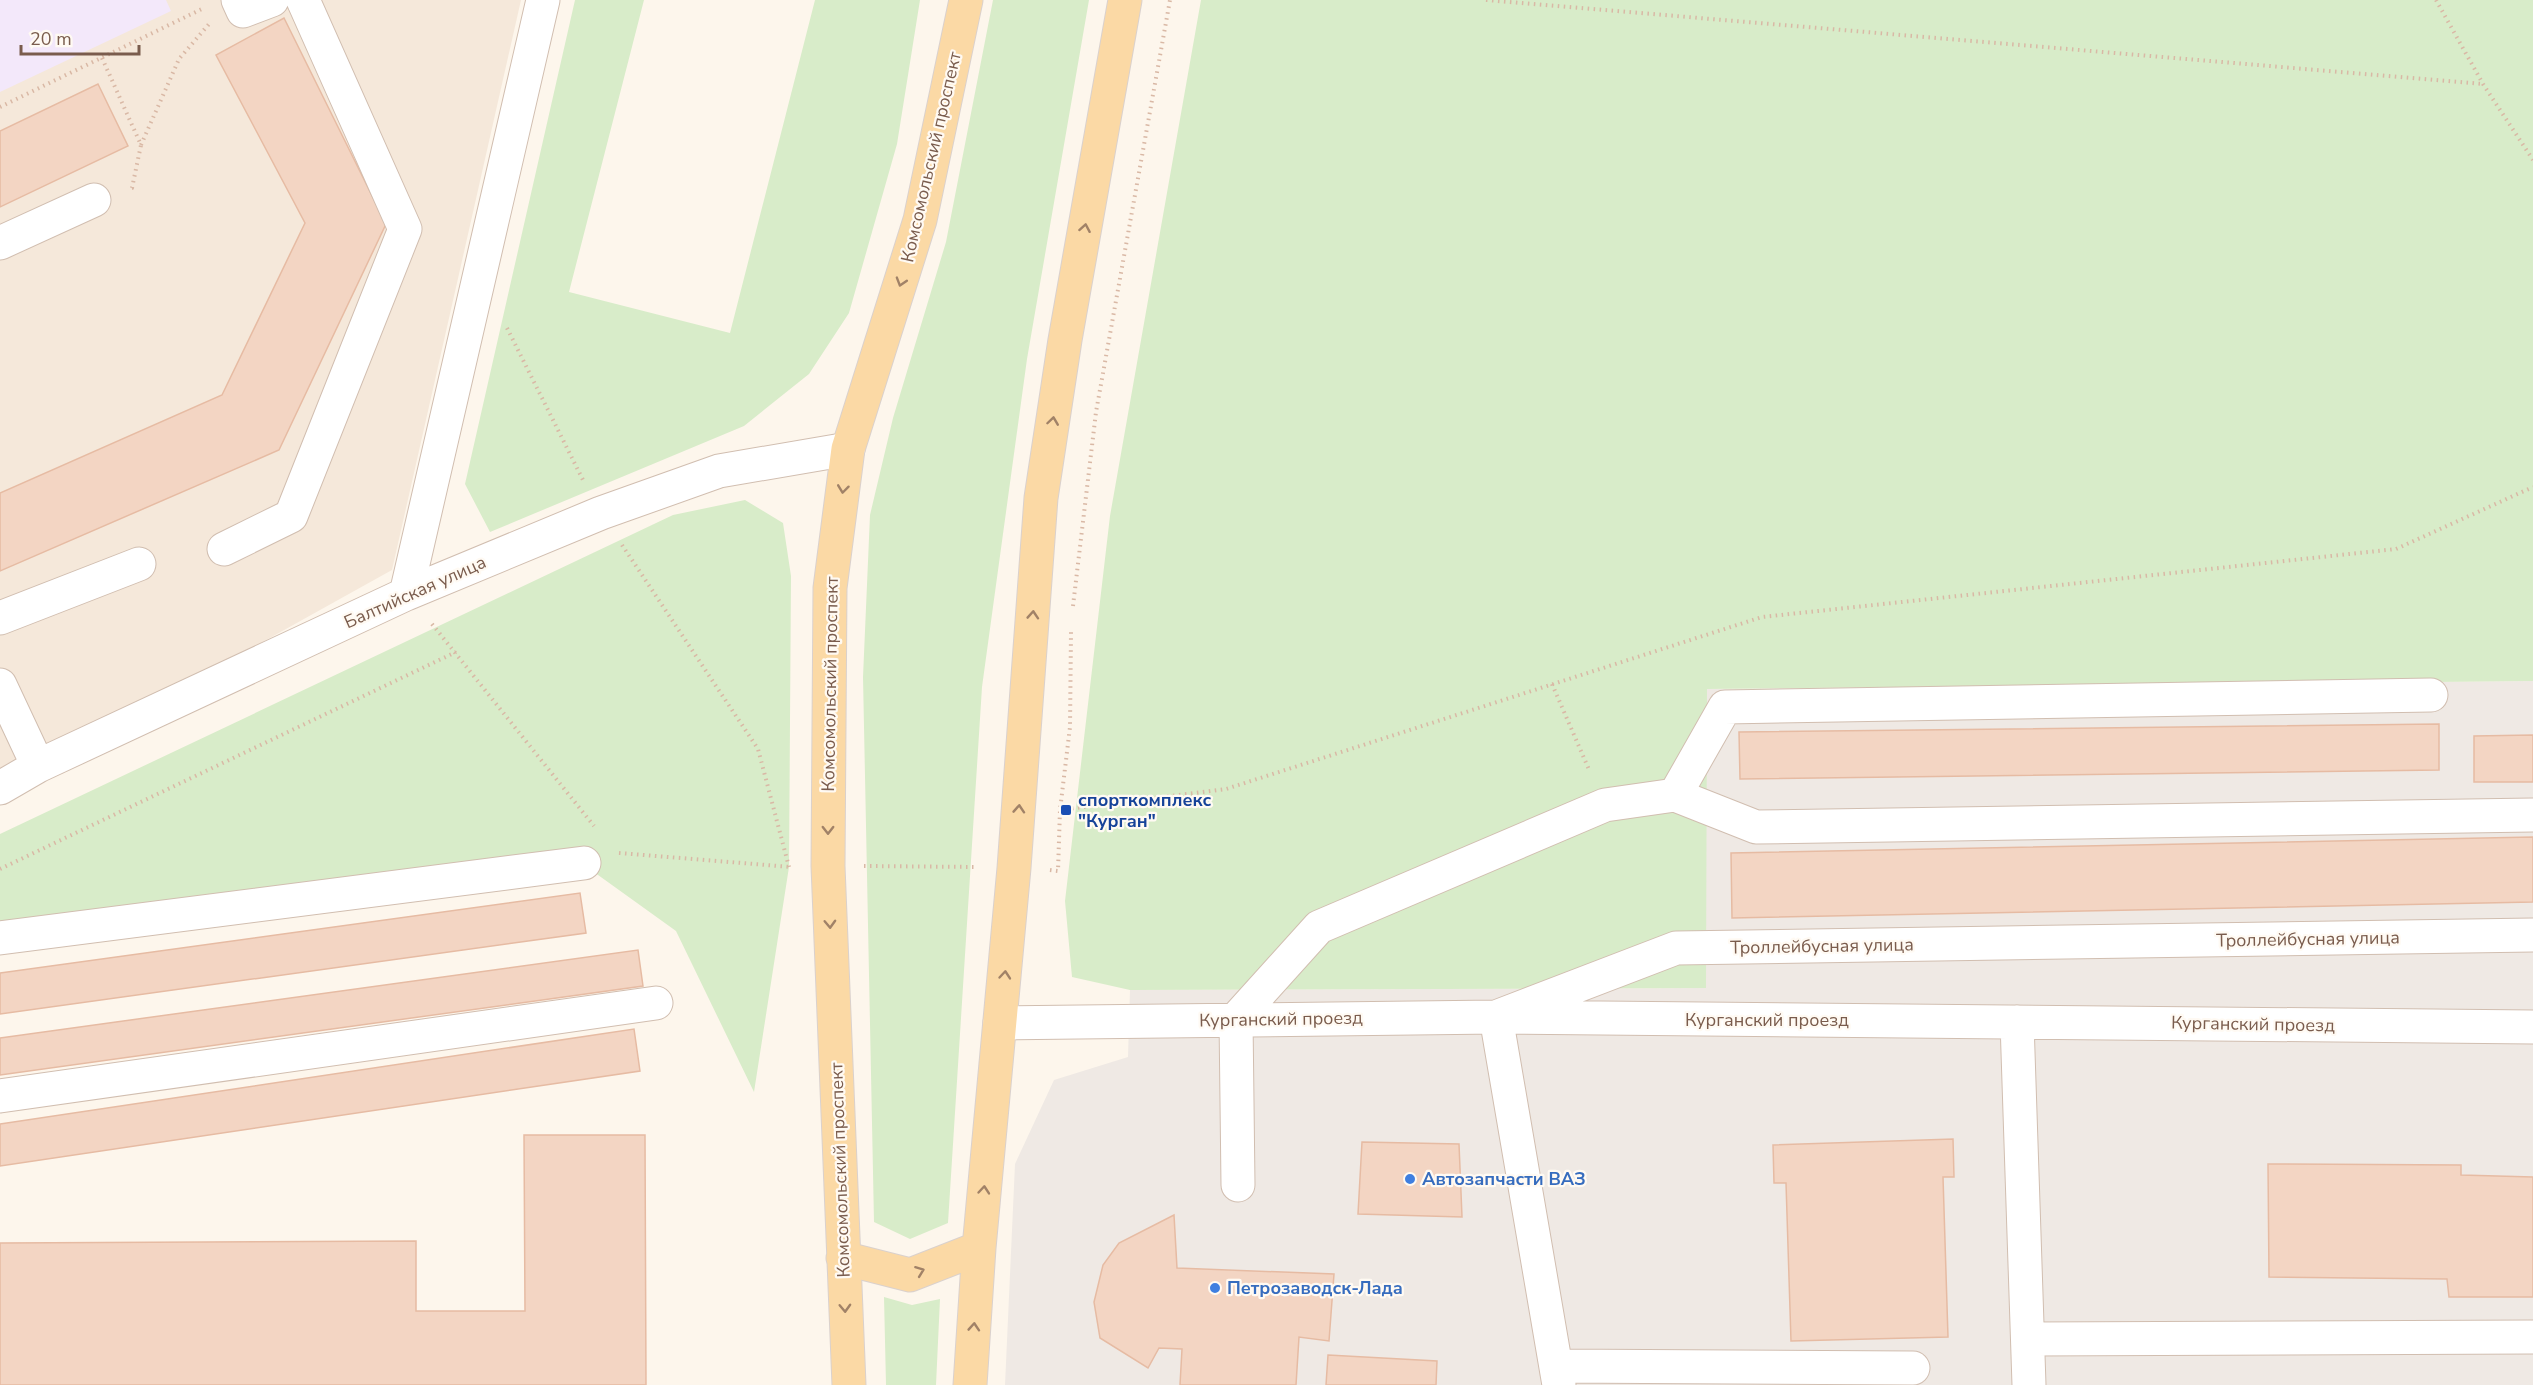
<svg xmlns="http://www.w3.org/2000/svg" width="2533" height="1385" font-family="'Nunito Sans',sans-serif">
  <rect width="100%" height="100%" fill="#fdf6ec"/>
  <path fill="#f5e8da" d="M0 0H521L392 570 0 788Z"/>
  <path fill="#efe9e4" d="M2533 681V1385H1005L1015 1164 1054 1080 1128 1057 1130 990 1706 988V689Z"/>
  <path fill="#f3e8fa" d="M0 0H166L171 11 0 92Z"/>
  <path fill="#d8ecc9" d="M575 0H644L569 292 730 333 815 0H920L897 144 849 313 809 374 744 426 490 532 465 484Z
    M993 0H1089L1027 359 982 687 948 1223 910 1239 874 1222 863 677 870 515 893 418 946 242Z
    M1201 0H2533V681L1707 689 1706 988 1130 990 1072 977 1065 901 1110 516Z
    M745 500 783 523 791 576 789 867 754 1092 676 931 573 857 0 923V834L673 515Z
    M884 1297 912 1305 940 1299 936 1385H886Z"/>
  <path fill="#f3d5c3" stroke="#e6bba3" stroke-width="1.5" d="M284 18 386 224 279 450 0 571V493L222 395 305 223 216 55Z
    M98 84 128 146 0 207V131Z
    M2439 724V770L1740 779 1739 732Z
    M2533 735V782H2474V736Z
    M2533 837V902L1732 918 1731 853Z
    M580 893 586 933 0 1014V973Z
    M638 950 643 986 0 1075V1038Z
    M634 1029 640 1071 0 1166V1124Z
    M524 1135H645L646 1385H0V1243L416 1241V1311H525Z
    M1953 1139 1954 1177H1943L1948 1337 1791 1341 1786 1183H1774L1773 1145Z
    M1362 1142 1459 1144 1462 1217 1358 1214Z
    M2268 1164 2461 1165V1175L2533 1177V1297H2449L2447 1279 2269 1277Z
    M1174 1215 1177 1268 1334 1274 1329 1341 1299 1337 1296 1385H1180L1182 1349 1159 1348 1148 1368 1100 1338 1094 1302 1103 1265 1119 1243Z
    M1328 1355 1437 1361 1436 1385H1326Z"/>
  <g fill="none" stroke-linecap="round" stroke-linejoin="round">
    <defs>
      <path id="minor" d="M238 0 243 11 272 0
        M0 243 94 200
        M224 549 291 516 405 229 303 0
        M406 594 543 0
        M0 618 139 564
        M0 685 38 766
        M0 788 38 766 406 594 601 513 719 471 848 449
        M1675 795 1725 707 2431 695
        M0 938 584 863
        M2017 1022 2029 1385
        M1000 1023 1496 1017 2533 1027
        M0 1096 656 1003
        M1238 1185 1236 1019 1319 927 1605 805 1675 795 1756 827 2533 815
        M2028 1339 2533 1337
        M1556 1366 1913 1368
        M1559 1385 1496 1017 1676 948 2533 935"/>
      <path id="major" d="M843 1258 910 1275 979 1248
        M849 1385 828 866 830 588 848 449 920 220 966 0
        M970 1385 979 1248 1014 868 1041 498 1065 340 1125 0"/>
    </defs>
    <use href="#minor" stroke="#d1beb0" stroke-width="35"/>
    <use href="#major" stroke="#dad1cd" stroke-width="35"/>
    <path stroke="#d9b8a5" stroke-width="4" stroke-dasharray="1.5 4.5" stroke-linecap="butt" d="M1486 0 2483 84
      M2436 0 2483 84 2533 160
      M102 58 141 145 132 188 129 189
      M0 107 204 8
      M141 145 179 59 209 24
      M507 328 584 482
      M622 545 758 749 789 867
      M1073 606 1096 412 1170 0
      M432 624 594 826
      M1552 684 1590 772
      M1060 810 1226 789 1762 617 2396 549 2533 487
      M619 853 791 867
      M864 866 977 867
      M0 869 456 652
      M1050 870 1058 871 1060 810 1070 727 1071 632"/>
    <use href="#minor" stroke="#fff" stroke-width="33"/>
    <use href="#major" stroke="#fbd9a5" stroke-width="33"/>
  </g>
  <defs><path id="oneway-chevron" d="M-2-3.5L2.5 0L-2 3.5" fill="none" stroke-width="1.6" stroke-linecap="round" stroke-linejoin="round" transform="scale(1.5)"/></defs>
  <g stroke="#a18267">
    <use href="#oneway-chevron" transform="translate(1085 228) rotate(-80)"/>
    <use href="#oneway-chevron" transform="translate(901 282) rotate(107)"/>
    <use href="#oneway-chevron" transform="translate(1053 421) rotate(-82)"/>
    <use href="#oneway-chevron" transform="translate(843 489) rotate(97)"/>
    <use href="#oneway-chevron" transform="translate(1033 615) rotate(-86)"/>
    <use href="#oneway-chevron" transform="translate(1019 809) rotate(-86)"/>
    <use href="#oneway-chevron" transform="translate(828 830) rotate(90)"/>
    <use href="#oneway-chevron" transform="translate(830 924) rotate(88)"/>
    <use href="#oneway-chevron" transform="translate(1005 975) rotate(-85)"/>
    <use href="#oneway-chevron" transform="translate(984 1190) rotate(-85)"/>
    <use href="#oneway-chevron" transform="translate(920 1271) rotate(-21)"/>
    <use href="#oneway-chevron" transform="translate(845 1308) rotate(88)"/>
    <use href="#oneway-chevron" transform="translate(974 1327) rotate(-86)"/>
  </g>
  <rect fill="#1a4fb4" stroke="#fffaf3" stroke-width="2" x="1060" y="804" width="12" height="12" rx="3"/>
  <g fill="#3f7fe0" stroke="#fffaf3" stroke-width="2">
    <circle cx="1410" cy="1179" r="6"/>
    <circle cx="1215" cy="1288" r="6"/>
  </g>
  <g text-anchor="middle" stroke-width="4.5" stroke-linejoin="round" paint-order="stroke">
    <g font-size="18" fill="#7a5c4d" stroke="#fffaf3">
      <text transform="translate(931 157) rotate(-77)" y="6">Комсомольский проспект</text>
      <text transform="translate(415 592) rotate(-24)" y="6">Балтийская улица</text>
      <text transform="translate(830 684) rotate(-89)" y="6">Комсомольский проспект</text>
      <text transform="translate(2308 939) rotate(-1)" y="6">Троллейбусная улица</text>
      <text transform="translate(1822 946) rotate(-1)" y="6">Троллейбусная улица</text>
      <text transform="translate(1281 1019) rotate(-1)" y="6">Курганский проезд</text>
      <text x="1767" y="1026">Курганский проезд</text>
      <text transform="translate(2253 1024) rotate(1)" y="6">Курганский проезд</text>
      <text transform="translate(840 1170) rotate(-92)" y="6">Комсомольский проспект</text>
    </g>
    <g font-size="18" font-weight="bold" fill="#164399" stroke="#fffaf3" text-anchor="start">
      <text x="1078" y="806">спорткомплекс<tspan x="1078" dy="21">"Курган"</tspan></text>
    </g>
    <g font-size="18" font-weight="bold" fill="#366cbe" stroke="#fffaf3" text-anchor="start">
      <text x="1422" y="1185">Автозапчасти ВАЗ</text>
      <text x="1227" y="1294">Петрозаводск-Лада</text>
    </g>
  </g>
  <path d="M21 45v9h118v-9" fill="none" stroke="#7a5c4d" stroke-width="3"/>
  <text x="30" y="45" font-size="18" fill="#7a5c4d" stroke="#fffaf3" stroke-width="4.5" paint-order="stroke">20 m</text>
</svg>
